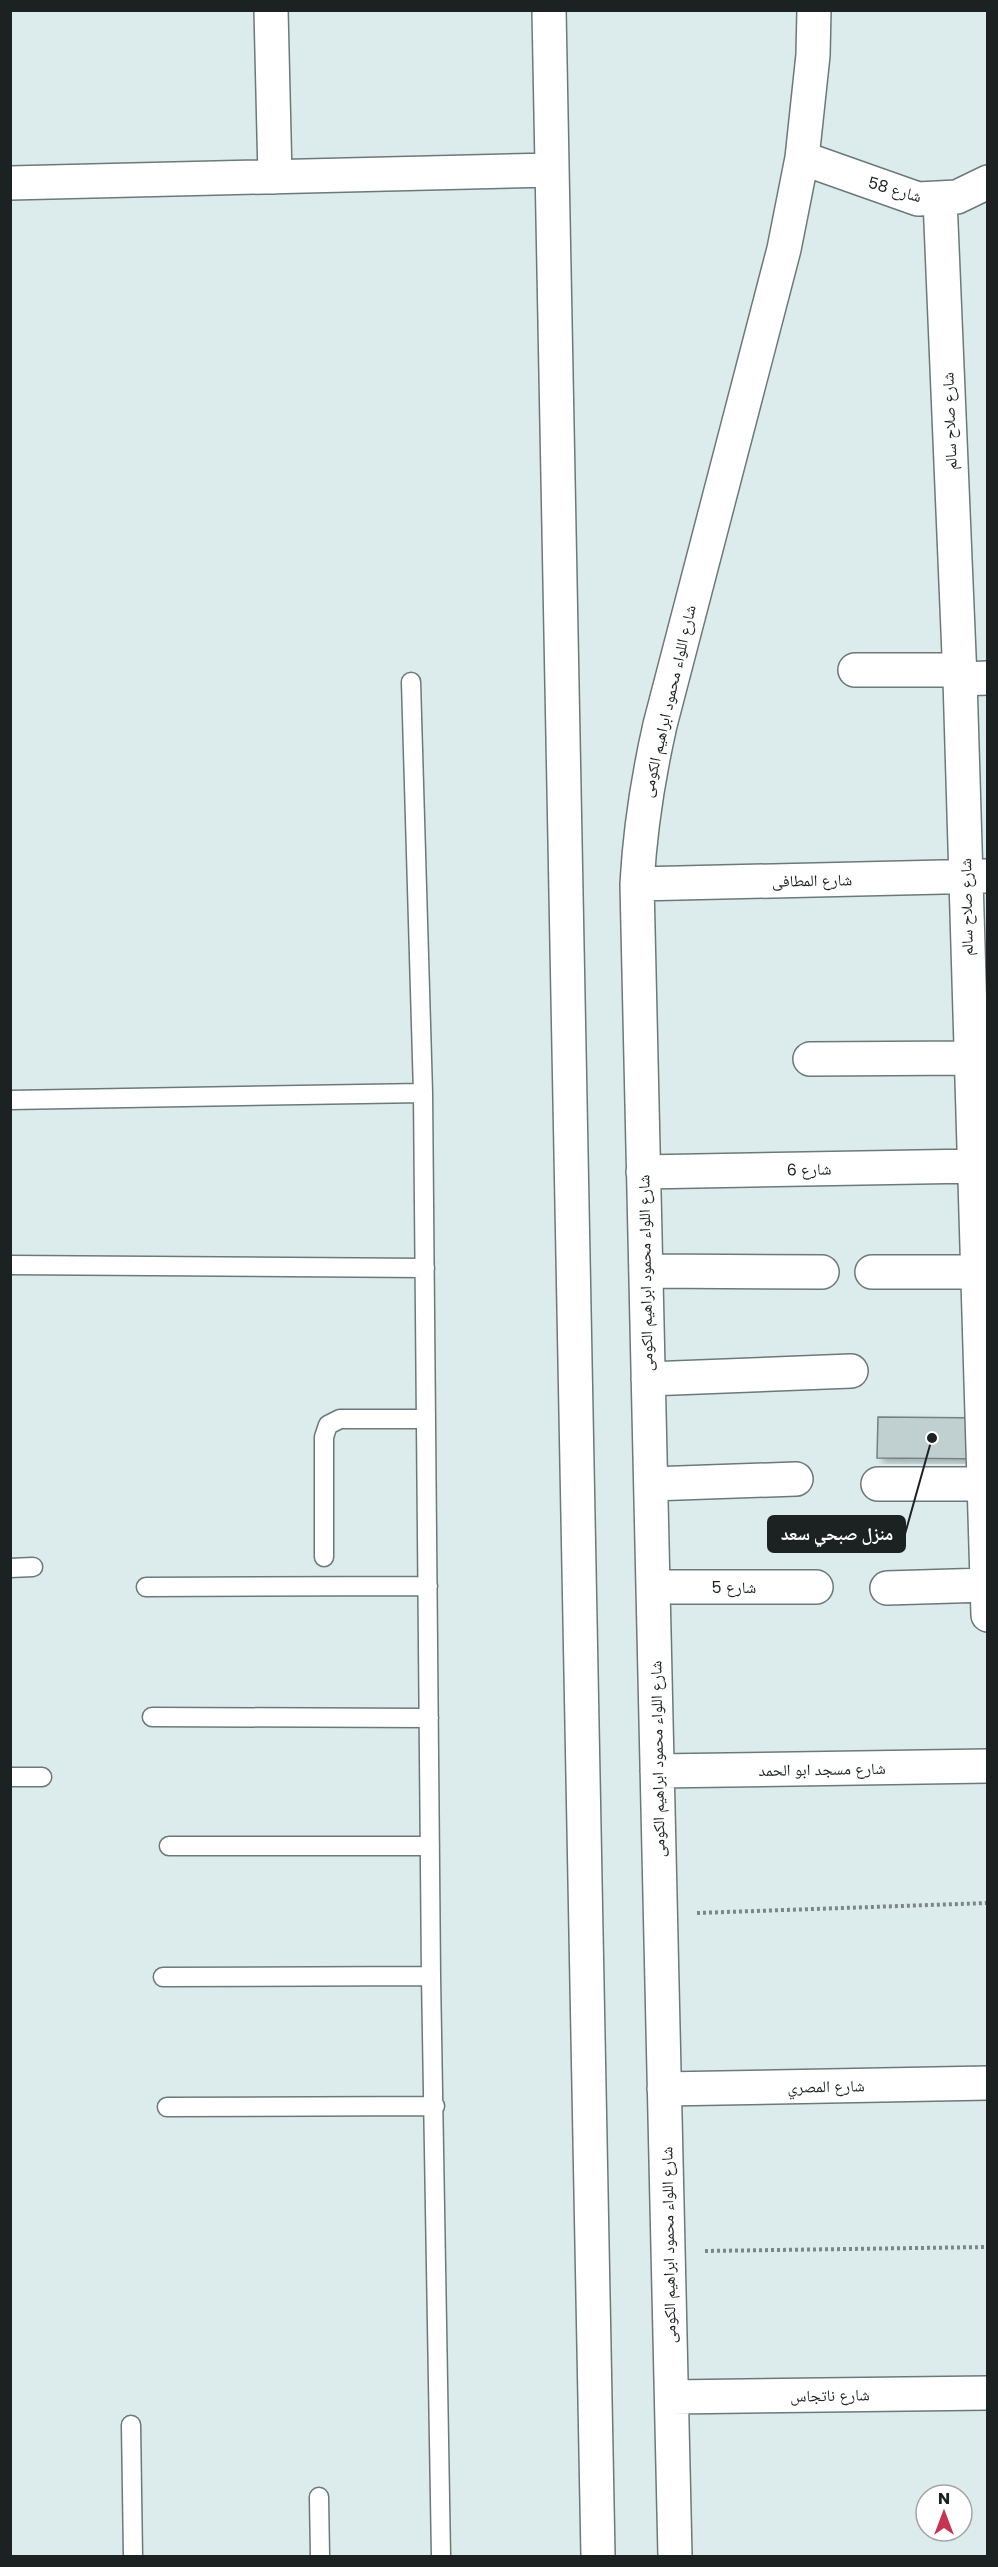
<svg xmlns="http://www.w3.org/2000/svg" width="998" height="2567" font-family="Poppins,'Noto Naskh Arabic',sans-serif">
  <defs>
    <filter id="shadow"><feDropShadow dx="6" dy="4" stdDeviation="3" flood-color="#0004"/></filter>
  </defs>
  <rect width="100%" height="100%" fill="#dcebec"/>
  <path fill="#c0cfd0" stroke="#738182" stroke-width="1.5" filter="url(#shadow)" d="M878 1417 988 1418V1459L877 1458Z"/>
  <g fill="none" stroke-linecap="round" stroke-linejoin="round">
    <defs>
      <path id="service" d="M411 682 423 1093 431 1976 441 2556
        M10 1100 423 1093
        M10 1265 425 1268
        M324 1557V1437L328 1425 340 1419H426
        M10 1568 33 1567
        M146 1587 428 1586
        M152 1717 429 1718
        M10 1777H42
        M169 1846H430
        M163 1977 431 1976
        M167 2107 435 2106
        M131 2425 133 2556
        M319 2497 320 2556"/>
      <path id="minor" d="M271 10 275 177
        M549 10 598 2556
        M802 158 918 199 957 197 988 182
        M10 183 552 170
        M940 199 960 679 988 1615
        M855 670H959
        M960 679 988 678
        M637 884 986 876
        M810 1059 970 1058
        M643 1172 975 1166
        M646 1271 822 1272
        M872 1272H976
        M648 1379 851 1371
        M651 1484 796 1479
        M878 1484H984
        M653 1587H816
        M887 1588 987 1585
        M657 1771 988 1766
        M664 2089 988 2083
        M672 2397 988 2393
        M675 2556 637 884C640 829 648 778 660 725L784 249 802 158 813 55 814 10"/>
    </defs>
    <use href="#service" stroke="#6c797a" stroke-width="21"/>
    <use href="#minor" stroke="#6c797a" stroke-width="36"/>
    <path stroke="#7c8686" stroke-width="4" stroke-dasharray="3 3" stroke-linecap="butt" d="M697 1913 988 1903
      M705 2251 988 2247"/>
    <use href="#service" stroke="#fff" stroke-width="18"/>
    <use href="#minor" stroke="#fff" stroke-width="33"/>
  </g>
  <g text-anchor="middle" stroke-width="5" stroke-linejoin="round" paint-order="stroke">
    <g font-size="16" fill="#1c2121" stroke="#fff">
      <text transform="translate(895 189) rotate(16)" y="6">شارع 58</text>
      <text transform="translate(949 421) rotate(-92)" y="6">شارع صلاح سالم</text>
      <text transform="translate(668 701) rotate(-77)" y="6">شارع اللواء محمود ابراهيم الكومى</text>
      <text transform="translate(812 880) rotate(-1)" y="6">شارع المطافى</text>
      <text transform="translate(966 907) rotate(-91)" y="6">شارع صلاح سالم</text>
      <text transform="translate(809 1169) rotate(-1)" y="6">شارع 6</text>
      <text transform="translate(645 1273) rotate(-91)" y="6">شارع اللواء محمود ابراهيم الكومى</text>
      <text x="734" y="1593">شارع 5</text>
      <text transform="translate(657 1759) rotate(-91)" y="6">شارع اللواء محمود ابراهيم الكومى</text>
      <text transform="translate(822 1769) rotate(-1)" y="6">شارع مسجد ابو الحمد</text>
      <text transform="translate(826 2086) rotate(-1)" y="6">شارع المصري</text>
      <text transform="translate(668 2245) rotate(-91)" y="6">شارع اللواء محمود ابراهيم الكومى</text>
      <text transform="translate(830 2395) rotate(-1)" y="6">شارع ناتجاس</text>
    </g>
  </g>
  <path fill="none" stroke="#1c2121" stroke-width="2" d="M932 1438L905 1534"/>
  <circle fill="#1c2121" stroke="#fff" stroke-width="2" cx="932" cy="1438" r="6"/>
  <rect fill="#1c2121" stroke="#1c2121" stroke-width="2" x="768" y="1516" width="137" height="36" rx="6"/>
  <g font-size="18" text-anchor="middle" font-weight="bold" fill="#fff">
    <text x="837" y="1540">منزل صبحي سعد</text>
  </g>
  <rect width="998" height="2567" fill="none" stroke="#1c2121" stroke-width="24"/>
  <g transform="translate(944 2513)"><circle r="28" fill="#ffffff" stroke="#a4a6a6" stroke-width="1.5"/>
  <path d="M0-4.5L10 22L0 15L-10 22Z" fill="#c53552"/>
  <text y="-9" font-size="16" font-weight="bold" text-anchor="middle" fill="#1c2121">N</text>
  </g>
</svg>
